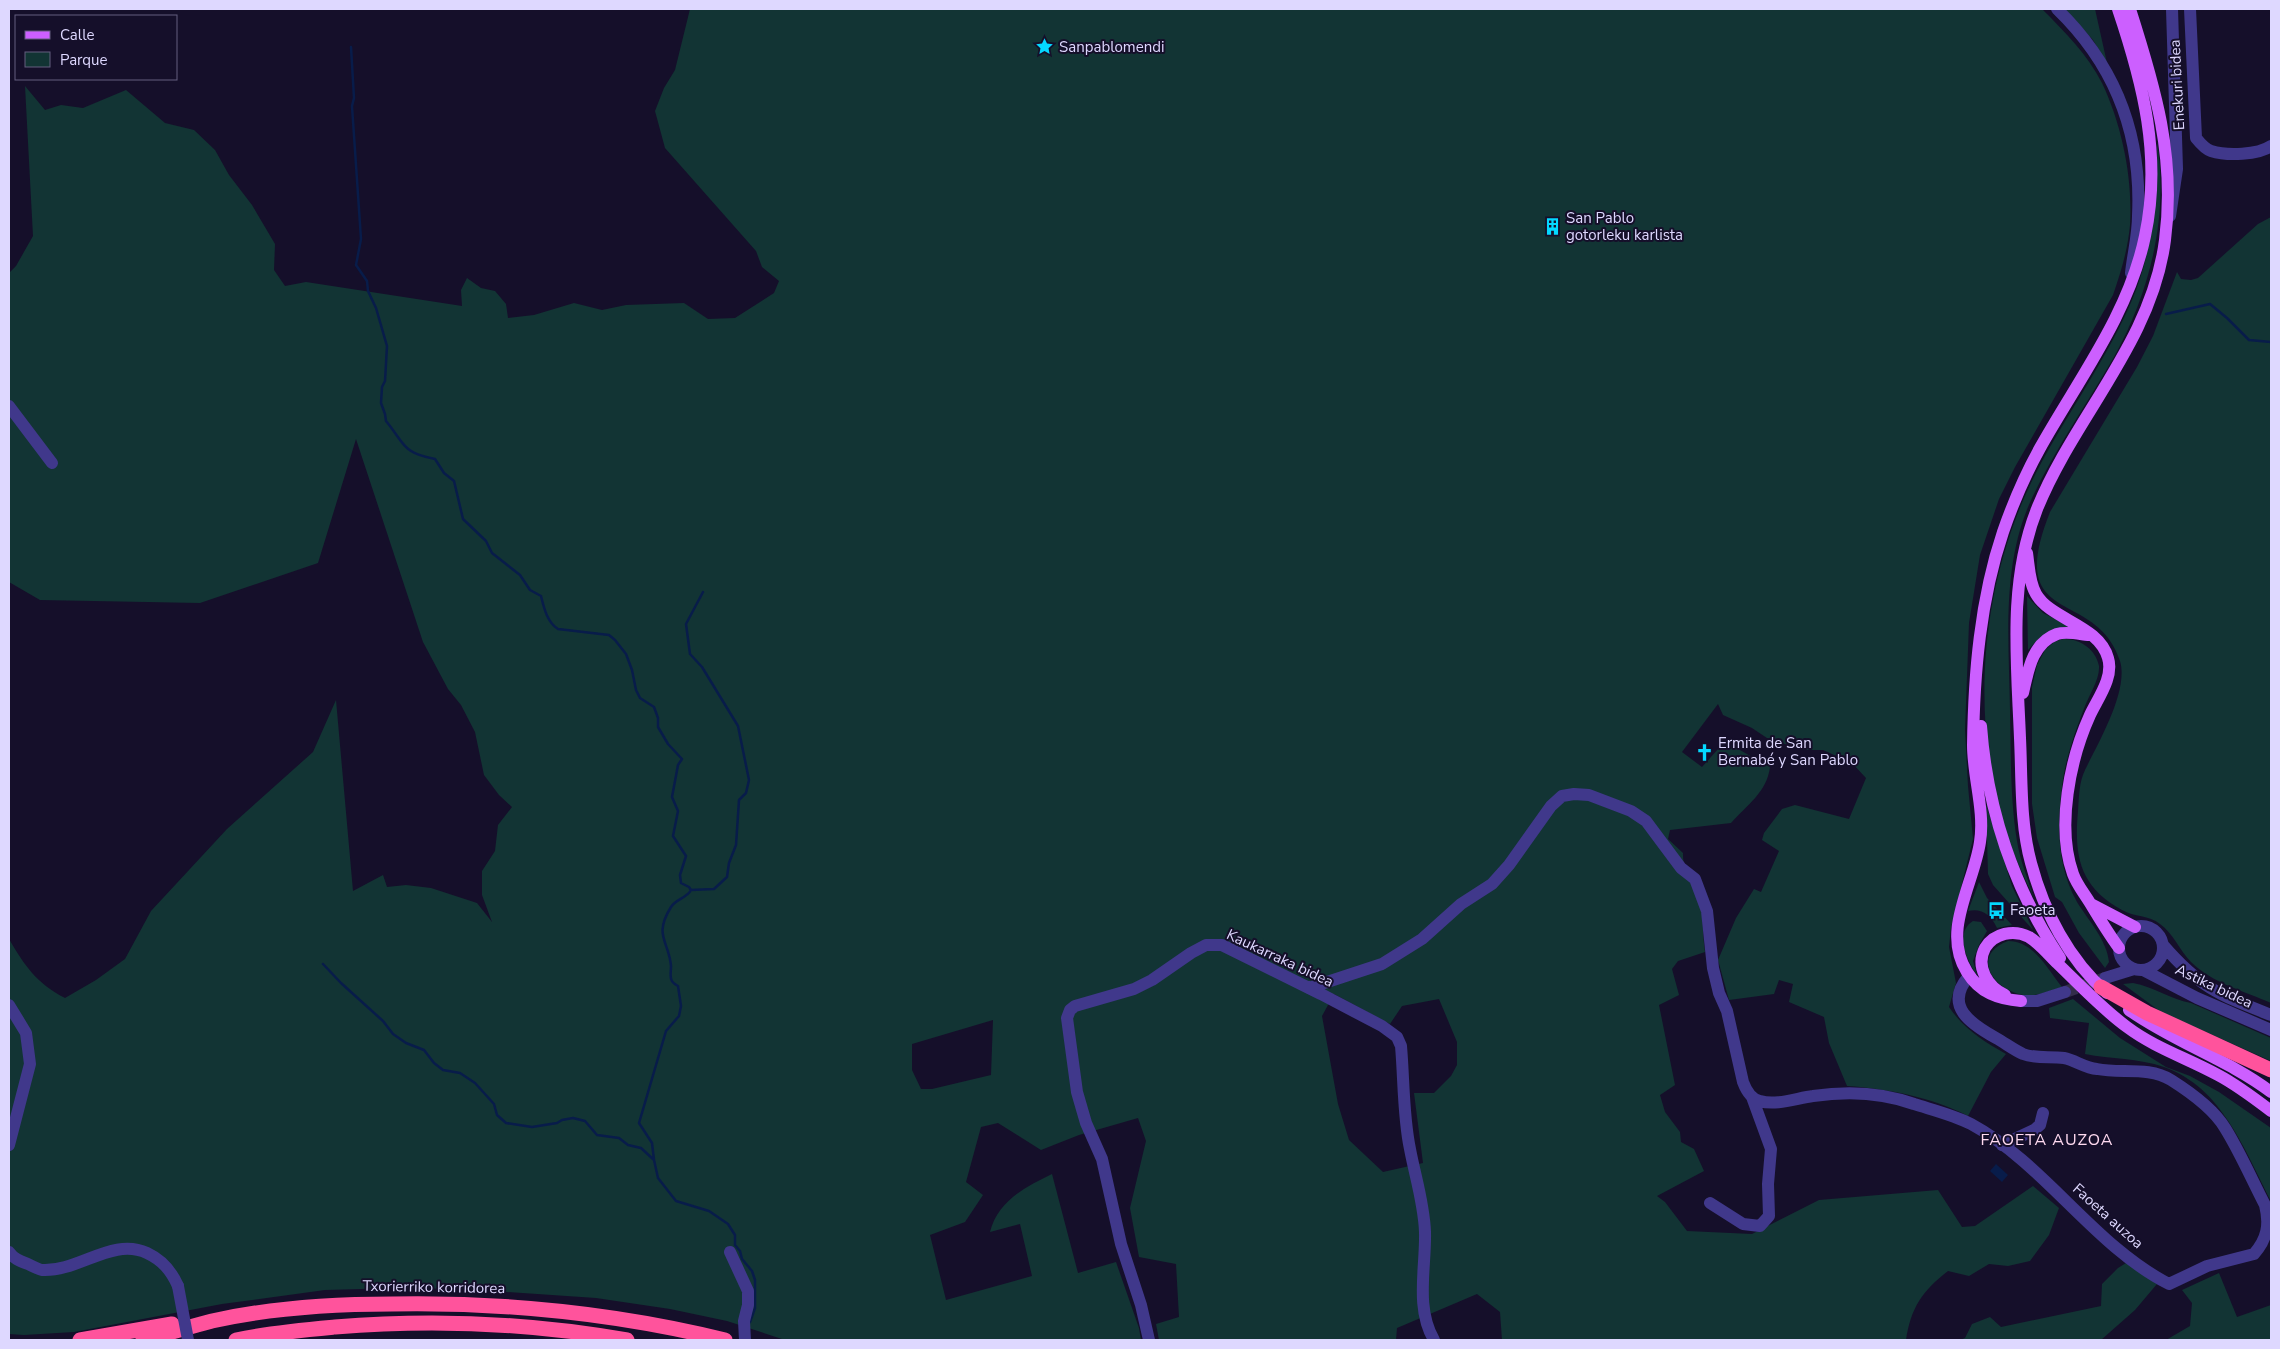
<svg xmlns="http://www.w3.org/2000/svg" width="2280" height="1349" font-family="'Nunito Sans',sans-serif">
  <rect width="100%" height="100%" fill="#150f2a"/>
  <path fill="#123434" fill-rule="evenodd" d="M690 9H2042C2064 31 2088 55 2102 83 2122 125 2133 179 2130 225 2128 249 2121 272 2113 295L2015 467 1999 499 1980 555 1969 623 1965 730 1968 786 1973 839 1951 928 1949 947 1956 983 1949 1007C1964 1029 1983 1041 2006 1054L1991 1072 1968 1116C1932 1097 1888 1089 1847 1086L1829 1043 1824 1017 1789 1002 1793 984 1779 980 1774 994 1729 1000 1718 960 1736 918 1754 889 1761 892 1779 851 1762 840 1764 833 1782 809 1795 805 1849 819 1866 778 1852 763 1823 750H1803L1767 738 1752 728 1723 715 1718 704 1682 752 1702 767 1719 748 1731 745 1770 767C1767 792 1747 805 1731 823L1670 830 1668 839 1683 853C1682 874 1700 892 1702 913 1703 926 1703 939 1705 952L1678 961 1672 969 1679 995 1659 1005 1675 1085 1660 1095 1665 1112 1680 1132 1681 1142 1694 1149 1704 1171 1657 1196 1665 1202 1687 1231 1752 1234 1819 1200 1938 1190 1962 1227 1975 1226 2033 1186 2059 1208 2049 1235 2030 1261 2008 1266 1989 1264 1969 1276 1948 1271C1922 1291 1911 1308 1906 1340H1502L1500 1312 1477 1294 1397 1328 1396 1340H1159L1156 1324 1179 1317 1176 1264 1139 1257 1130 1208 1146 1141 1138 1118 1079 1135 1041 1150 998 1123 981 1127 966 1182 983 1195 965 1222 930 1235 946 1300 1032 1276 1020 1224 990 1232C998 1201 1025 1187 1052 1174L1078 1273 1116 1262 1139 1328 1141 1340H785L727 1321 670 1309 596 1298 463 1289 396 1288 325 1290 222 1304 74 1332 24 1335 9 1334V939C25 966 36 983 65 998L96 980 125 959 151 911 227 829 313 752 336 700 353 891 383 875 387 887 406 885 431 888 477 903 492 922 482 895V871L495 851 498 825 512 807 499 795 484 775 475 732 461 705 448 689 423 642 356 439 318 563 200 603 40 600 9 582V273L16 266 33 236 25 86 45 110 61 105 83 108 126 90 165 123 194 130 215 150 229 175 252 205 275 244 274 270 285 286 306 282 462 306 461 290 467 278 481 288 495 291 506 304 508 318 534 315 574 303 602 310 626 305 684 303 708 319 735 318 774 293 779 281 762 267 756 251 665 148 655 111 664 88 675 70ZM1334 994 1390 1024 1402 1006 1439 999 1457 1042V1065L1451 1076 1434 1093H1414L1423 1163 1383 1172 1349 1140 1338 1104 1322 1016ZM993 1020 991 1075 932 1089H921L912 1070V1044Z
    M2065 9H2095L2107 63 2093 40Z
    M2157 142C2169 216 2150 292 2114 357 2087 404 2055 449 2032 498 2001 564 2009 639 2010 710 2011 753 2010 798 2017 841 2020 860 2028 880 2034 898 2017 863 2000 824 1993 785 1973 679 1988 564 2038 469 2068 412 2107 359 2132 300 2153 250 2158 195 2157 142Z
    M2271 217V1003C2244 991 2212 983 2191 962 2180 951 2173 933 2160 924 2149 915 2134 917 2122 910 2079 887 2074 855 2078 811 2079 797 2079 782 2085 770 2098 743 2129 691 2120 661 2096 586 2003 630 2050 512L2137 367 2153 336 2177 272 2181 279 2191 280 2198 278 2258 224Z
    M2027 596 2043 613 2071 627C2052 627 2040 636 2028 650Z
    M2063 639C2079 638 2096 649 2099 666 2100 679 2089 695 2085 706 2075 732 2065 759 2062 787 2057 826 2057 866 2077 902 2088 920 2107 940 2109 962L2105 968 2079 933 2062 902 2055 897 2037 838 2032 804V687L2037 665 2045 650 2054 642Z
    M1986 804 2012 886 2033 930 1993 885 1988 874Z
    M1979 882 1987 898 2012 925 1997 928C1991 915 1982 908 1968 911Z
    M1973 921 1981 922 1987 931 1979 945 1973 961 1977 975C1967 962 1954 932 1973 921Z
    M2008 941C2034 941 2047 969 2062 987 2049 991 2037 997 2023 995 1993 990 1970 955 2008 941Z
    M2133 983C2154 987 2170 999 2191 1003L2271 1038V1061L2161 1012 2123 984Z
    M2073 999 2120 1038 2166 1067 2190 1076 2219 1092 2271 1128V1201C2245 1151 2222 1087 2164 1067 2138 1058 2111 1059 2085 1054L2089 1023 2050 1018 2049 1008Z
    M2126 1263 2157 1284 2135 1310 2101 1340H1960L1965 1338 1972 1324 1990 1317 2001 1327 2101 1306 2102 1284 2118 1268Z
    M2219 1273 2237 1317 2271 1305V1340H2166L2190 1326 2192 1303 2182 1290Z"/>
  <path fill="#081c4a" d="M1996 1164 2008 1175 2002 1182 1990 1171Z"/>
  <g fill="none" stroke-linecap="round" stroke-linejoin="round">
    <path stroke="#081c4a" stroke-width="2.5" d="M351 47 354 98 352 106 361 239 356 265 367 281 368 291 376 308 387 346 385 381 382 387 381 403 385 414 386 421C405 444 402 453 435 459L444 473 454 481 463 519 486 541 492 553 520 575 530 590 541 596C544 608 547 622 558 629L609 635 615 640 626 654 632 670 636 690 640 698 654 707 658 718V727L668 744 682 759 678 765 672 797 678 811 673 836 686 856 680 875 681 883 689 887 691 890C687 898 676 899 671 907 653 936 669 941 671 966 671 975 668 981 678 986L681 1006 679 1016 666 1031 639 1123 652 1143 654 1160
      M2166 314 2210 304 2227 318 2249 340 2271 342
      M691 890 714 889 727 877 729 863 736 845 739 800 746 793 749 780 738 726 702 667 690 654 686 624 703 592
      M323 964 341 983 383 1021 393 1034 406 1043 424 1050 434 1063 443 1070 460 1073 475 1083 494 1104 497 1115 506 1123 532 1127 557 1123 562 1120 573 1118 585 1121 597 1135 619 1138 628 1145 641 1148 654 1160 658 1178 676 1201 709 1211 728 1224 735 1235V1245L740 1251 742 1259 752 1271 755 1280V1308L750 1322"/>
    <path stroke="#332d4a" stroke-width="12" stroke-dasharray="12 6" stroke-linecap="butt" d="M2065 992 2105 978"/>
    <path stroke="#40388b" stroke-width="12" d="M2057 9C2115 65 2142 134 2138 216 2138 235 2133 254 2131 273
      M2190 9 2196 138C2200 143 2205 149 2211 151 2227 156 2258 155 2271 146
      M2170 216 2177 169 2172 9
      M9 406 52 463
      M2119 948a22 22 0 1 1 44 0a22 22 0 1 1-44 0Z
      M2163 945C2200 988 2220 995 2271 1015
      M2143 970 2197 998 2271 1030
      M2105 978 2134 969
      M1309 988 1382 964 1422 939 1461 904 1492 884 1509 865 1551 806 1562 796 1574 794 1589 795 1631 811 1646 821 1681 868 1695 879 1707 911 1713 968 1719 993 1727 1011 1743 1082C1746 1090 1751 1099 1760 1101 1776 1106 1797 1098 1813 1096 1846 1091 1881 1092 1914 1104 1933 1110 1954 1115 1971 1124 2045 1164 2094 1246 2169 1284L2207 1266 2254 1254C2267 1239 2270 1225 2265 1205 2252 1180 2240 1152 2225 1128 2213 1108 2190 1092 2171 1080 2148 1066 2121 1074 2097 1069 2085 1068 2075 1060 2064 1058 2050 1056 2036 1059 2023 1054 2014 1050 2005 1043 1996 1038 1971 1024 1943 1006 1969 976
      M2021 1001H2037L2065 992
      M9 1005 26 1033 30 1064 9 1145
      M2002 1145 2034 1130 2040 1125 2043 1113
      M1710 1203 1743 1224 1760 1226 1769 1216 1768 1184 1771 1149 1752 1097
      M9 1252C14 1259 20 1261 28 1264 32 1266 38 1269 42 1270 79 1272 112 1237 147 1253 162 1260 171 1270 178 1286
      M730 1252 748 1291V1305L744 1321 745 1340
      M1149 1340 1141 1305 1121 1244 1102 1159 1086 1123 1077 1092 1067 1018 1070 1010 1075 1006 1134 989 1152 980 1191 953 1206 945H1222L1321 994 1382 1026 1397 1037 1401 1046C1404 1080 1403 1116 1410 1149 1415 1176 1424 1203 1425 1232 1426 1267 1415 1308 1434 1340"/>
    <path stroke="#cc5fff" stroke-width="12" d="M2027 553C2029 566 2029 582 2036 594 2051 620 2099 625 2108 658 2114 677 2098 698 2090 715 2070 759 2056 827 2073 874 2077 885 2084 893 2090 903 2099 918 2108 933 2119 948
      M2023 693C2028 671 2032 643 2057 634 2066 631 2079 634 2088 635
      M1981 726C1987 809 2014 889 2060 958
      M2091 904 2135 927
      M2107 993C2069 960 2044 912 2031 863 2020 823 2022 779 2020 738 2017 661 2008 582 2037 509 2074 417 2152 342 2165 240 2176 157 2155 87 2130 9
      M2005 995C1988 987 1975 967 1985 948 1994 933 2014 929 2029 937 2039 943 2048 954 2057 963 2080 985 2101 1008 2127 1027 2155 1048 2187 1058 2218 1075 2237 1085 2254 1098 2271 1111
      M2021 1001C1998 999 1980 993 1967 972 1941 931 1974 884 1980 842 1985 811 1973 777 1973 745 1974 674 1980 600 2003 532 2013 503 2025 475 2040 448 2078 380 2129 314 2145 236 2162 157 2143 83 2118 9
      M2129 1010C2174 1042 2227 1059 2271 1092"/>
    <path stroke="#ff539c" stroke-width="15" d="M2101 987 2147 1013 2271 1070
      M80 1340 172 1324
      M143 1340C166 1334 189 1327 212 1321 270 1308 332 1304 392 1304 505 1302 615 1313 725 1340
      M236 1340C268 1333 302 1330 335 1327 432 1319 531 1323 627 1340"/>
    <path stroke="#40388b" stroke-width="12" d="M178 1286 188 1340"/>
  </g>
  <defs>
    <symbol id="sight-bare" viewBox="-9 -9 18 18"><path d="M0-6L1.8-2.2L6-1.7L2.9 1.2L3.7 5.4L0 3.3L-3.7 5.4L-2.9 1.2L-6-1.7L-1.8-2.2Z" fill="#04d8ff" stroke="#150f2a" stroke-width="2.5" paint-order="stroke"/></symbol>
    <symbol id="building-bare" viewBox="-9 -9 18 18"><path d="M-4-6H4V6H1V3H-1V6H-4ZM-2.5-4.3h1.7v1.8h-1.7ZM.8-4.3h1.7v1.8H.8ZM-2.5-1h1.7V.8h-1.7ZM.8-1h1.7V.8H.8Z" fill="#04d8ff" stroke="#150f2a" stroke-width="2.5" paint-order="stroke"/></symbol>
    <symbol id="church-bare" viewBox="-9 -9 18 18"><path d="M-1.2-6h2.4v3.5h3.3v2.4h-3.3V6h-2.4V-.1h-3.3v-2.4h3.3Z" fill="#04d8ff" stroke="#150f2a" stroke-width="2.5" paint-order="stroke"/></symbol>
    <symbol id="bus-bare" viewBox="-9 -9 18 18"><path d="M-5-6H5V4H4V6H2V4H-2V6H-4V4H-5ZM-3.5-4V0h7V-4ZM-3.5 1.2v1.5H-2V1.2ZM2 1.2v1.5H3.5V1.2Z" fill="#04d8ff" stroke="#150f2a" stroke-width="2.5" paint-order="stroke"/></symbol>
  </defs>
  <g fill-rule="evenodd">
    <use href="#sight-bare" x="1032" y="34" width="25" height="25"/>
    <use href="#building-bare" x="1540" y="214" width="25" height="25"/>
    <use href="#church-bare" x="1692" y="740" width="25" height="25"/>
    <use href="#bus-bare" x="1984" y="898" width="25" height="25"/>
  </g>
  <g text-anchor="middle" stroke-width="4" stroke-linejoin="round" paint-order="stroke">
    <g font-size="15" fill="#ded8ff" stroke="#150f2a" text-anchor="start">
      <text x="1059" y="52">Sanpablomendi</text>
      <text x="1566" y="223">San Pablo<tspan x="1566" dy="17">gotorleku karlista</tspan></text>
      <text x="1718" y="748">Ermita de San<tspan x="1718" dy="17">Bernabé y San Pablo</tspan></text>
      <text x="2010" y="915">Faoeta</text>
    </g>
    <g font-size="15" fill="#ded8ff" stroke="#150f2a">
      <text transform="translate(2177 85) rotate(-93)" y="5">Enekuri bidea</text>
      <text transform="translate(1280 958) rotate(25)" y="5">Kaukarraka bidea</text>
      <text transform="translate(2214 986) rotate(25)" y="5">Astika bidea</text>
      <text transform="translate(2108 1216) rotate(42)" y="5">Faoeta auzoa</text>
      <text transform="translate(434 1287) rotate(1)" y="5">Txorierriko korridorea</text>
    </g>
    <g font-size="16" letter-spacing="1" fill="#ffdaf0" stroke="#150f2a">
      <text x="2047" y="1145">FAOETA AUZOA</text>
    </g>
  </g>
  <rect width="2280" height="1349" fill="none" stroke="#ded8ff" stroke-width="20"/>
  <rect x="15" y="15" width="162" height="65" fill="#150f2a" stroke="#655f7f"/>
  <rect x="25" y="31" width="25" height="8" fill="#cc5fff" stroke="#655f7f"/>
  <text x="60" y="40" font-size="15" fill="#ded8ff">Calle</text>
  <rect x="25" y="52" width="25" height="15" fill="#123434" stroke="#655f7f"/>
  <text x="60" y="65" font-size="15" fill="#ded8ff">Parque</text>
</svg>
